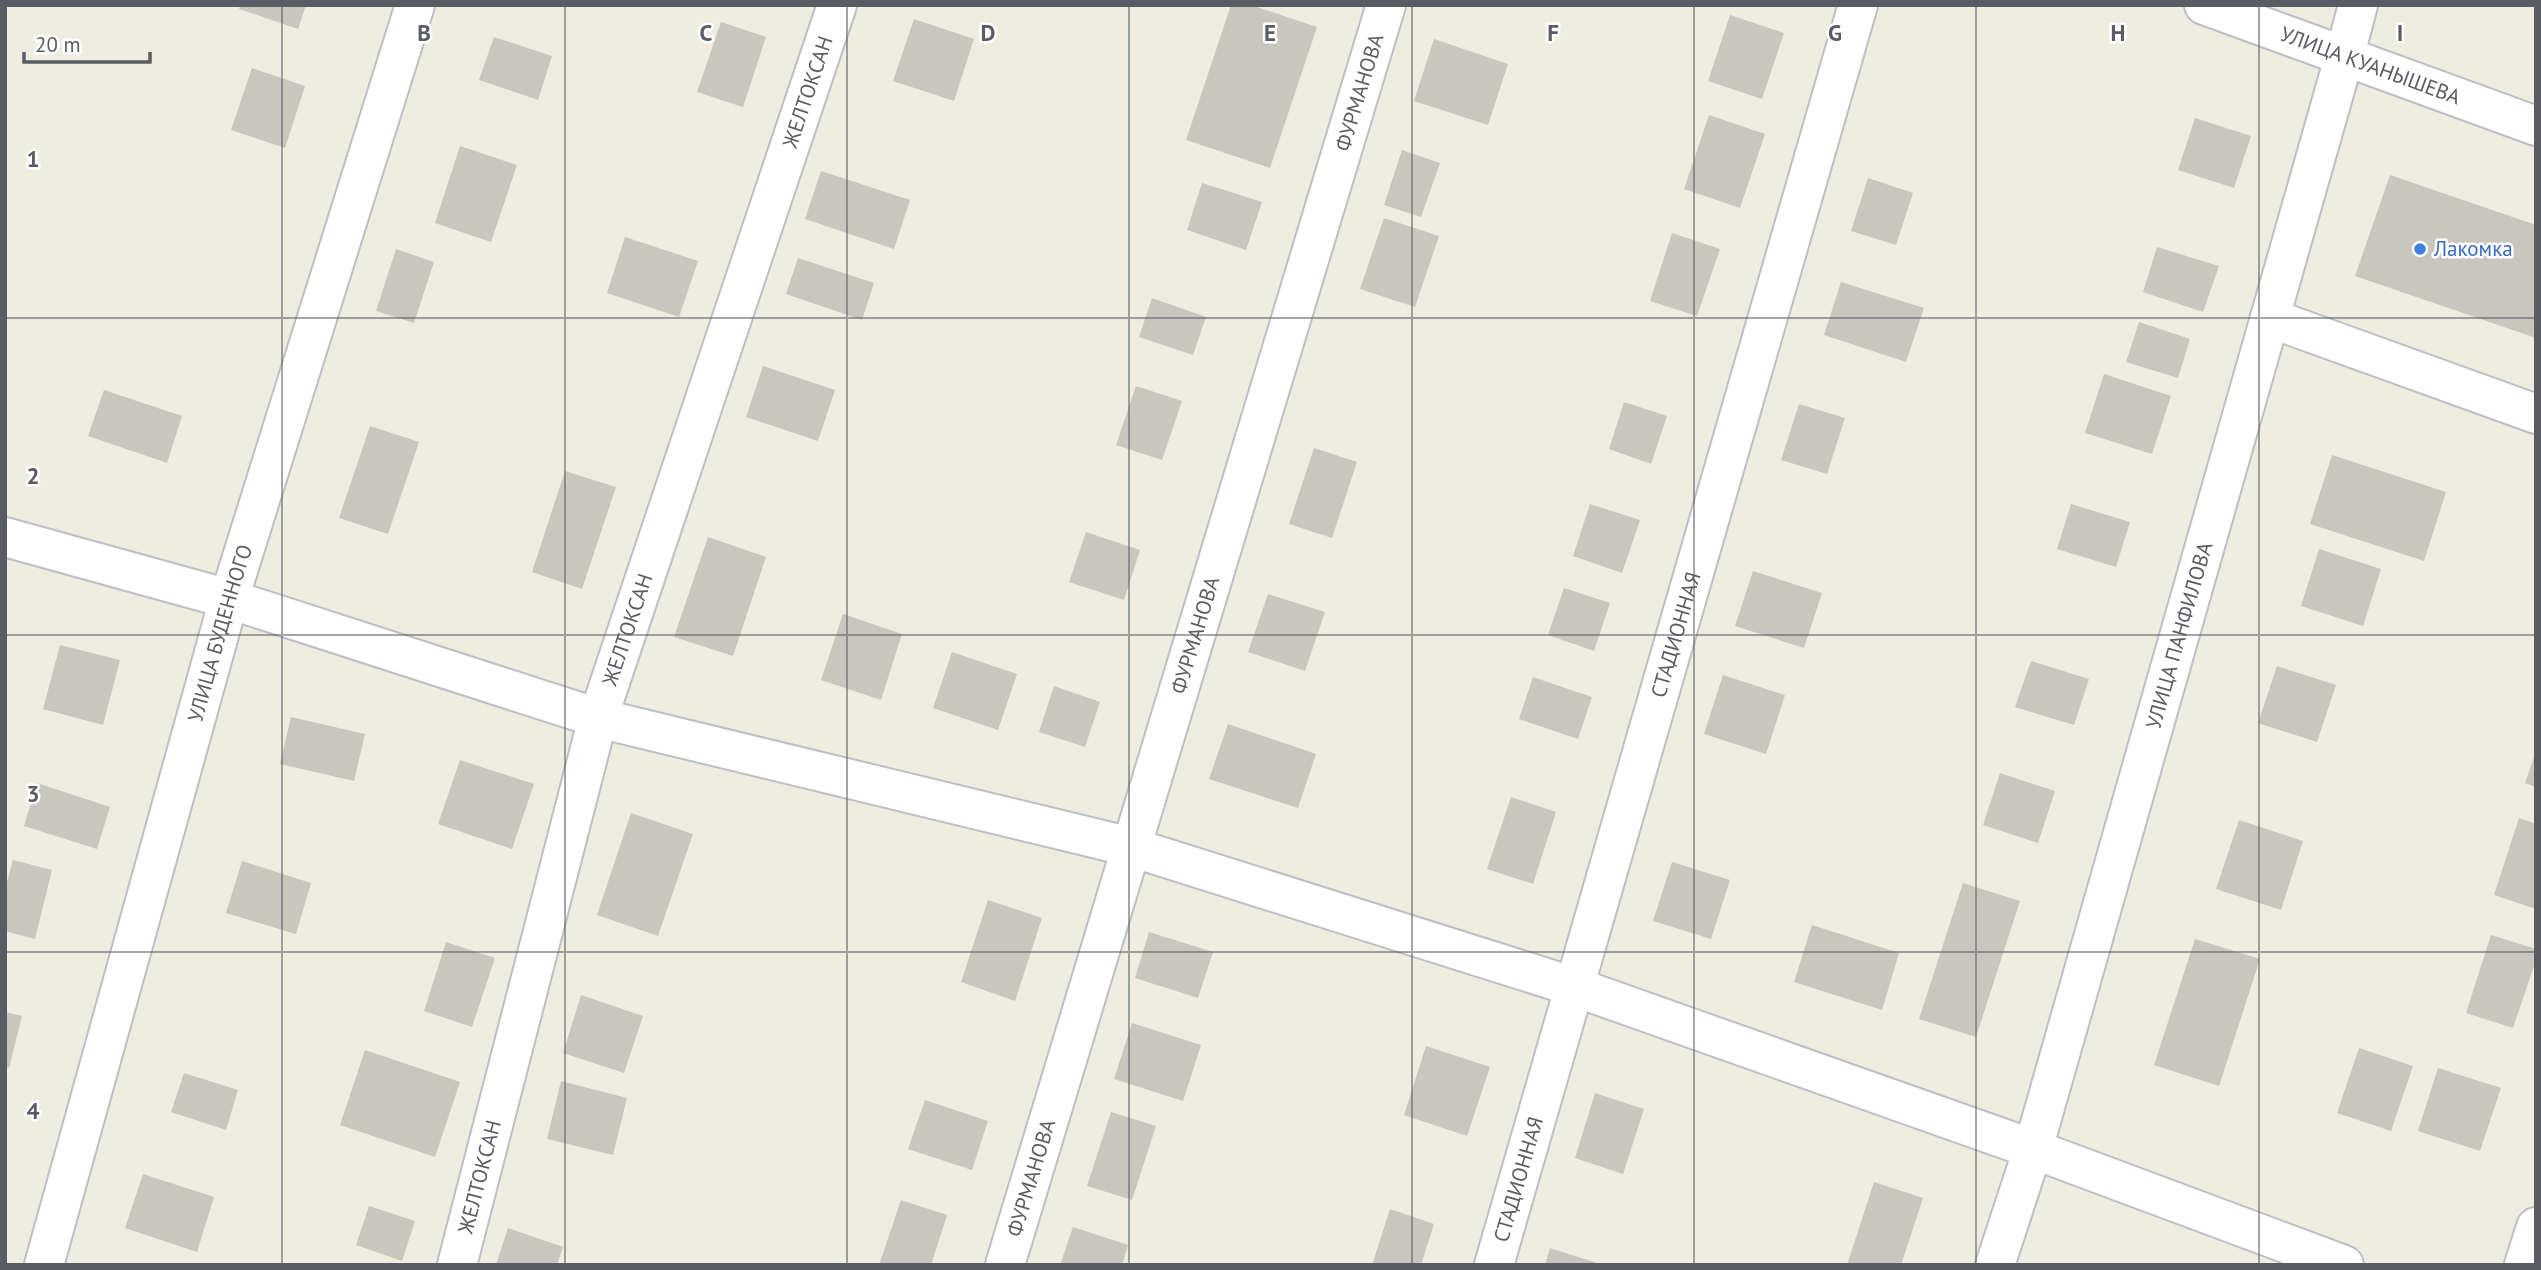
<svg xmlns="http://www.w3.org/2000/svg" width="2541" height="1270" font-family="'PT Sans',sans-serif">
  <rect width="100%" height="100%" fill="#eeede0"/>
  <path fill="#c9c7bd" d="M240 5H306L298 29 239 9Z
    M1231 5H1251L1317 27 1270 168 1186 140Z
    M1730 15 1784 33 1762 99 1708 81Z
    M914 19 974 39 954 101 893 81Z
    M721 22 766 37 743 107 697 92Z
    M494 37 552 56 538 100 479 80Z
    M1434 39 1508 64 1488 125 1414 101Z
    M252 68 305 86 285 148 231 130Z
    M1709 115 1765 134 1740 208 1684 189Z
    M2195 118 2251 136 2234 188 2178 170Z
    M460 146 517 165 491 242 435 223Z
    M1402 150 1440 163 1421 217 1384 205Z
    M821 171 910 200 894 249 805 219Z
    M2390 175 2536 225V338L2355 276Z
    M1868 178 1913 193 1896 245 1851 231Z
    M1202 183 1262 202 1246 250 1187 230Z
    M1384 218 1439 236 1415 307 1360 289Z
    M1672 233 1720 249 1697 316 1650 301Z
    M625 237 698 261 679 317 607 293Z
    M2157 247 2219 266 2203 312 2143 292Z
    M396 249 434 262 414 323 376 311Z
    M798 258 874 283 862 320 786 294Z
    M1841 282 1924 308 1906 362 1824 335Z
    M1152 298 1206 317 1193 355 1139 337Z
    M2139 322 2190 339 2178 378 2126 362Z
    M763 366 835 390 818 441 746 417Z
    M2104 374 2171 396 2152 454 2085 433Z
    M1136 386 1182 401 1162 460 1116 445Z
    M104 390 182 416 167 463 88 436Z
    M1624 402 1667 416 1651 464 1609 449Z
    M1799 404 1845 418 1827 474 1781 460Z
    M370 426 419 442 388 534 339 518Z
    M1314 448 1357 462 1332 538 1289 524Z
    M2332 455 2446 492 2424 561 2310 524Z
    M565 471 616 487 582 589 532 572Z
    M1590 504 1640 520 1622 573 1573 556Z
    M2071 504 2130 522 2116 567 2057 549Z
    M1086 532 1140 550 1124 600 1069 582Z
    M708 537 766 557 733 656 674 637Z
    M2319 549 2381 569 2363 626 2301 606Z
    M1753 571 1822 593 1804 648 1735 626Z
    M1564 588 1610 603 1594 651 1548 635Z
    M1268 594 1325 612 1305 671 1248 652Z
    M843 614 902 634 881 700 821 680Z
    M60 645 120 660 103 725 43 709Z
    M952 652 1017 674 998 730 933 708Z
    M2031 661 2089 679 2074 725 2015 707Z
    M2277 666 2336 685 2317 742 2258 723Z
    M1723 675 1785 695 1766 754 1704 734Z
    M1533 677 1592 697 1578 739 1519 719Z
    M1054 686 1100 702 1085 747 1039 732Z
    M291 717 365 734 354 781 280 764Z
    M1228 724 1316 754 1298 808 1209 779Z
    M2536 751V787L2525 783Z
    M460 760 534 784 512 849 438 824Z
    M2000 773 2055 791 2038 843 1983 825Z
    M37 783 110 807 97 849 24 826Z
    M1511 797 1556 812 1533 884 1487 869Z
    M631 813 693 834 658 936 597 915Z
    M2519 818 2536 824V909L2494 895Z
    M2239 820 2303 841 2281 910 2216 889Z
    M13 860 52 870 35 939 5 931V889Z
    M242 861 311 883 296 934 226 913Z
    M1672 862 1730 880 1711 939 1653 921Z
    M1963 883 2020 901 1976 1037 1919 1019Z
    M988 900 1042 918 1015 1001 961 982Z
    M1812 925 1899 953 1882 1010 1794 982Z
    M1149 932 1213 952 1198 998 1135 978Z
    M2491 935 2536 949V960L2513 1028 2466 1013Z
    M2195 939 2260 959 2219 1086 2154 1065Z
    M446 942 495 958 472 1027 424 1011Z
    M581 995 643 1016 624 1073 563 1053Z
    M5 1012 22 1016 9 1068 5 1067Z
    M1132 1023 1201 1045 1183 1101 1114 1079Z
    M1426 1046 1490 1067 1467 1136 1404 1115Z
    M2359 1048 2413 1066 2391 1131 2337 1113Z
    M365 1050 460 1082 435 1157 340 1125Z
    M2438 1068 2501 1088 2480 1151 2418 1131Z
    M184 1073 238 1090 226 1130 171 1112Z
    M561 1081 627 1098 613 1155 547 1139Z
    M1595 1093 1644 1109 1623 1174 1575 1158Z
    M925 1100 988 1121 972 1170 908 1149Z
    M1111 1112 1156 1126 1132 1200 1087 1186Z
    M143 1174 214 1197 197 1252 125 1228Z
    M1874 1182 1923 1198 1901 1265H1847Z
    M901 1200 947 1215 931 1265H879Z
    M369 1206 415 1221 402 1261 356 1245Z
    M1390 1209 1434 1224 1421 1265H1372Z
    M1073 1227 1128 1245 1122 1265H1060Z
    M508 1228 563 1247 557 1265H496Z
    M1550 1248 1600 1264V1265H1545Z"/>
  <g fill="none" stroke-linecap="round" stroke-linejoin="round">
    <defs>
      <g id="street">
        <path id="s1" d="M2204 5 2536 126"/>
        <path d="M2270 318 2536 414"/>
        <path d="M5 537 229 599 598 718 1131 847 1575 987 2033 1149 2344 1265"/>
        <path id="s2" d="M44 1265 229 599 415 5"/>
        <path id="s3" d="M457 1265 598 718 837 5"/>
        <path id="s4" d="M1005 1265 1386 5"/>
        <path id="s5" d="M1494 1265 1858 5"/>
        <path id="s6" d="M1995 1265 2033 1149 2344 58 2358 5"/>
        <path d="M2524 1265 2536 1227"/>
      </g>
    </defs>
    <use href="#street" stroke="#bebfc6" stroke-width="42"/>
    <use href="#street" stroke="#fff" stroke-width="38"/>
  </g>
  <path fill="none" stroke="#595c63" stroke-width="2" stroke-opacity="0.55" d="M282 5V1265M565 5V1265M847 5V1265M1129 5V1265M1412 5V1265M1694 5V1265M1976 5V1265M2259 5V1265M5 318H2536M5 635H2536M5 952H2536"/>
  <circle fill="#3f7fe0" stroke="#fff" stroke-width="2.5" cx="2420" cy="249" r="7"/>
  <g text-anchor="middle" stroke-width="5" stroke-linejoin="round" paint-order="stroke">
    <g font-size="21" fill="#595c63" stroke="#fff">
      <text dy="7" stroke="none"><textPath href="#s1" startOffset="177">УЛИЦА КУАНЫШЕВА</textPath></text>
      <text dy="7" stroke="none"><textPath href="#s3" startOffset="1225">ЖЕЛТОКСАН</textPath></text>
      <text dy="7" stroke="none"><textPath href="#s4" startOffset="1225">ФУРМАНОВА</textPath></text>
      <text dy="7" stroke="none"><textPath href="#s3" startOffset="658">ЖЕЛТОКСАН</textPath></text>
      <text dy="7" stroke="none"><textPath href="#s2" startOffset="656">УЛИЦА БУДЕННОГО</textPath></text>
      <text dy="7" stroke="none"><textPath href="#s4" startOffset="658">ФУРМАНОВА</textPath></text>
      <text dy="7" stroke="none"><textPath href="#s5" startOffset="656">СТАДИОННАЯ</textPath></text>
      <text dy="7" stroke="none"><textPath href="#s6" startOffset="656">УЛИЦА ПАНФИЛОВА</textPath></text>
      <text dy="7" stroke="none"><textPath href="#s3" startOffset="91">ЖЕЛТОКСАН</textPath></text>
      <text dy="7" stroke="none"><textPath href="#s4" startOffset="91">ФУРМАНОВА</textPath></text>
      <text dy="7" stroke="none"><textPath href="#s5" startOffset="89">СТАДИОННАЯ</textPath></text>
    </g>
    <g font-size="21" fill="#366cbe" stroke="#fff" text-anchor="start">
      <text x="2434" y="256">Лакомка</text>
    </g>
  </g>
  <g font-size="23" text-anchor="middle" font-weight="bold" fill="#595c63" stroke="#fff" stroke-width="5" stroke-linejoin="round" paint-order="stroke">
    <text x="424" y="41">B</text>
    <text x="706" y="41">C</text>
    <text x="988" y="41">D</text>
    <text x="1270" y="41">E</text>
    <text x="1553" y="41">F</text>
    <text x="1835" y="41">G</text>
    <text x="2118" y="41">H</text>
    <text x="2400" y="41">I</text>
    <text x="33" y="167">1</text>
    <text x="33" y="484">2</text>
    <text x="33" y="802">3</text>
    <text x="33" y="1119">4</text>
  </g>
  <rect width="2541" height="1270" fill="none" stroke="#595c63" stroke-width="14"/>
  <path d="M24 52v10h126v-10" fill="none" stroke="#595c63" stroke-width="3.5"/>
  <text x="35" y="52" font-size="21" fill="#595c63" stroke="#ffffff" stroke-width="5" paint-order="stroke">20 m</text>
</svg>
